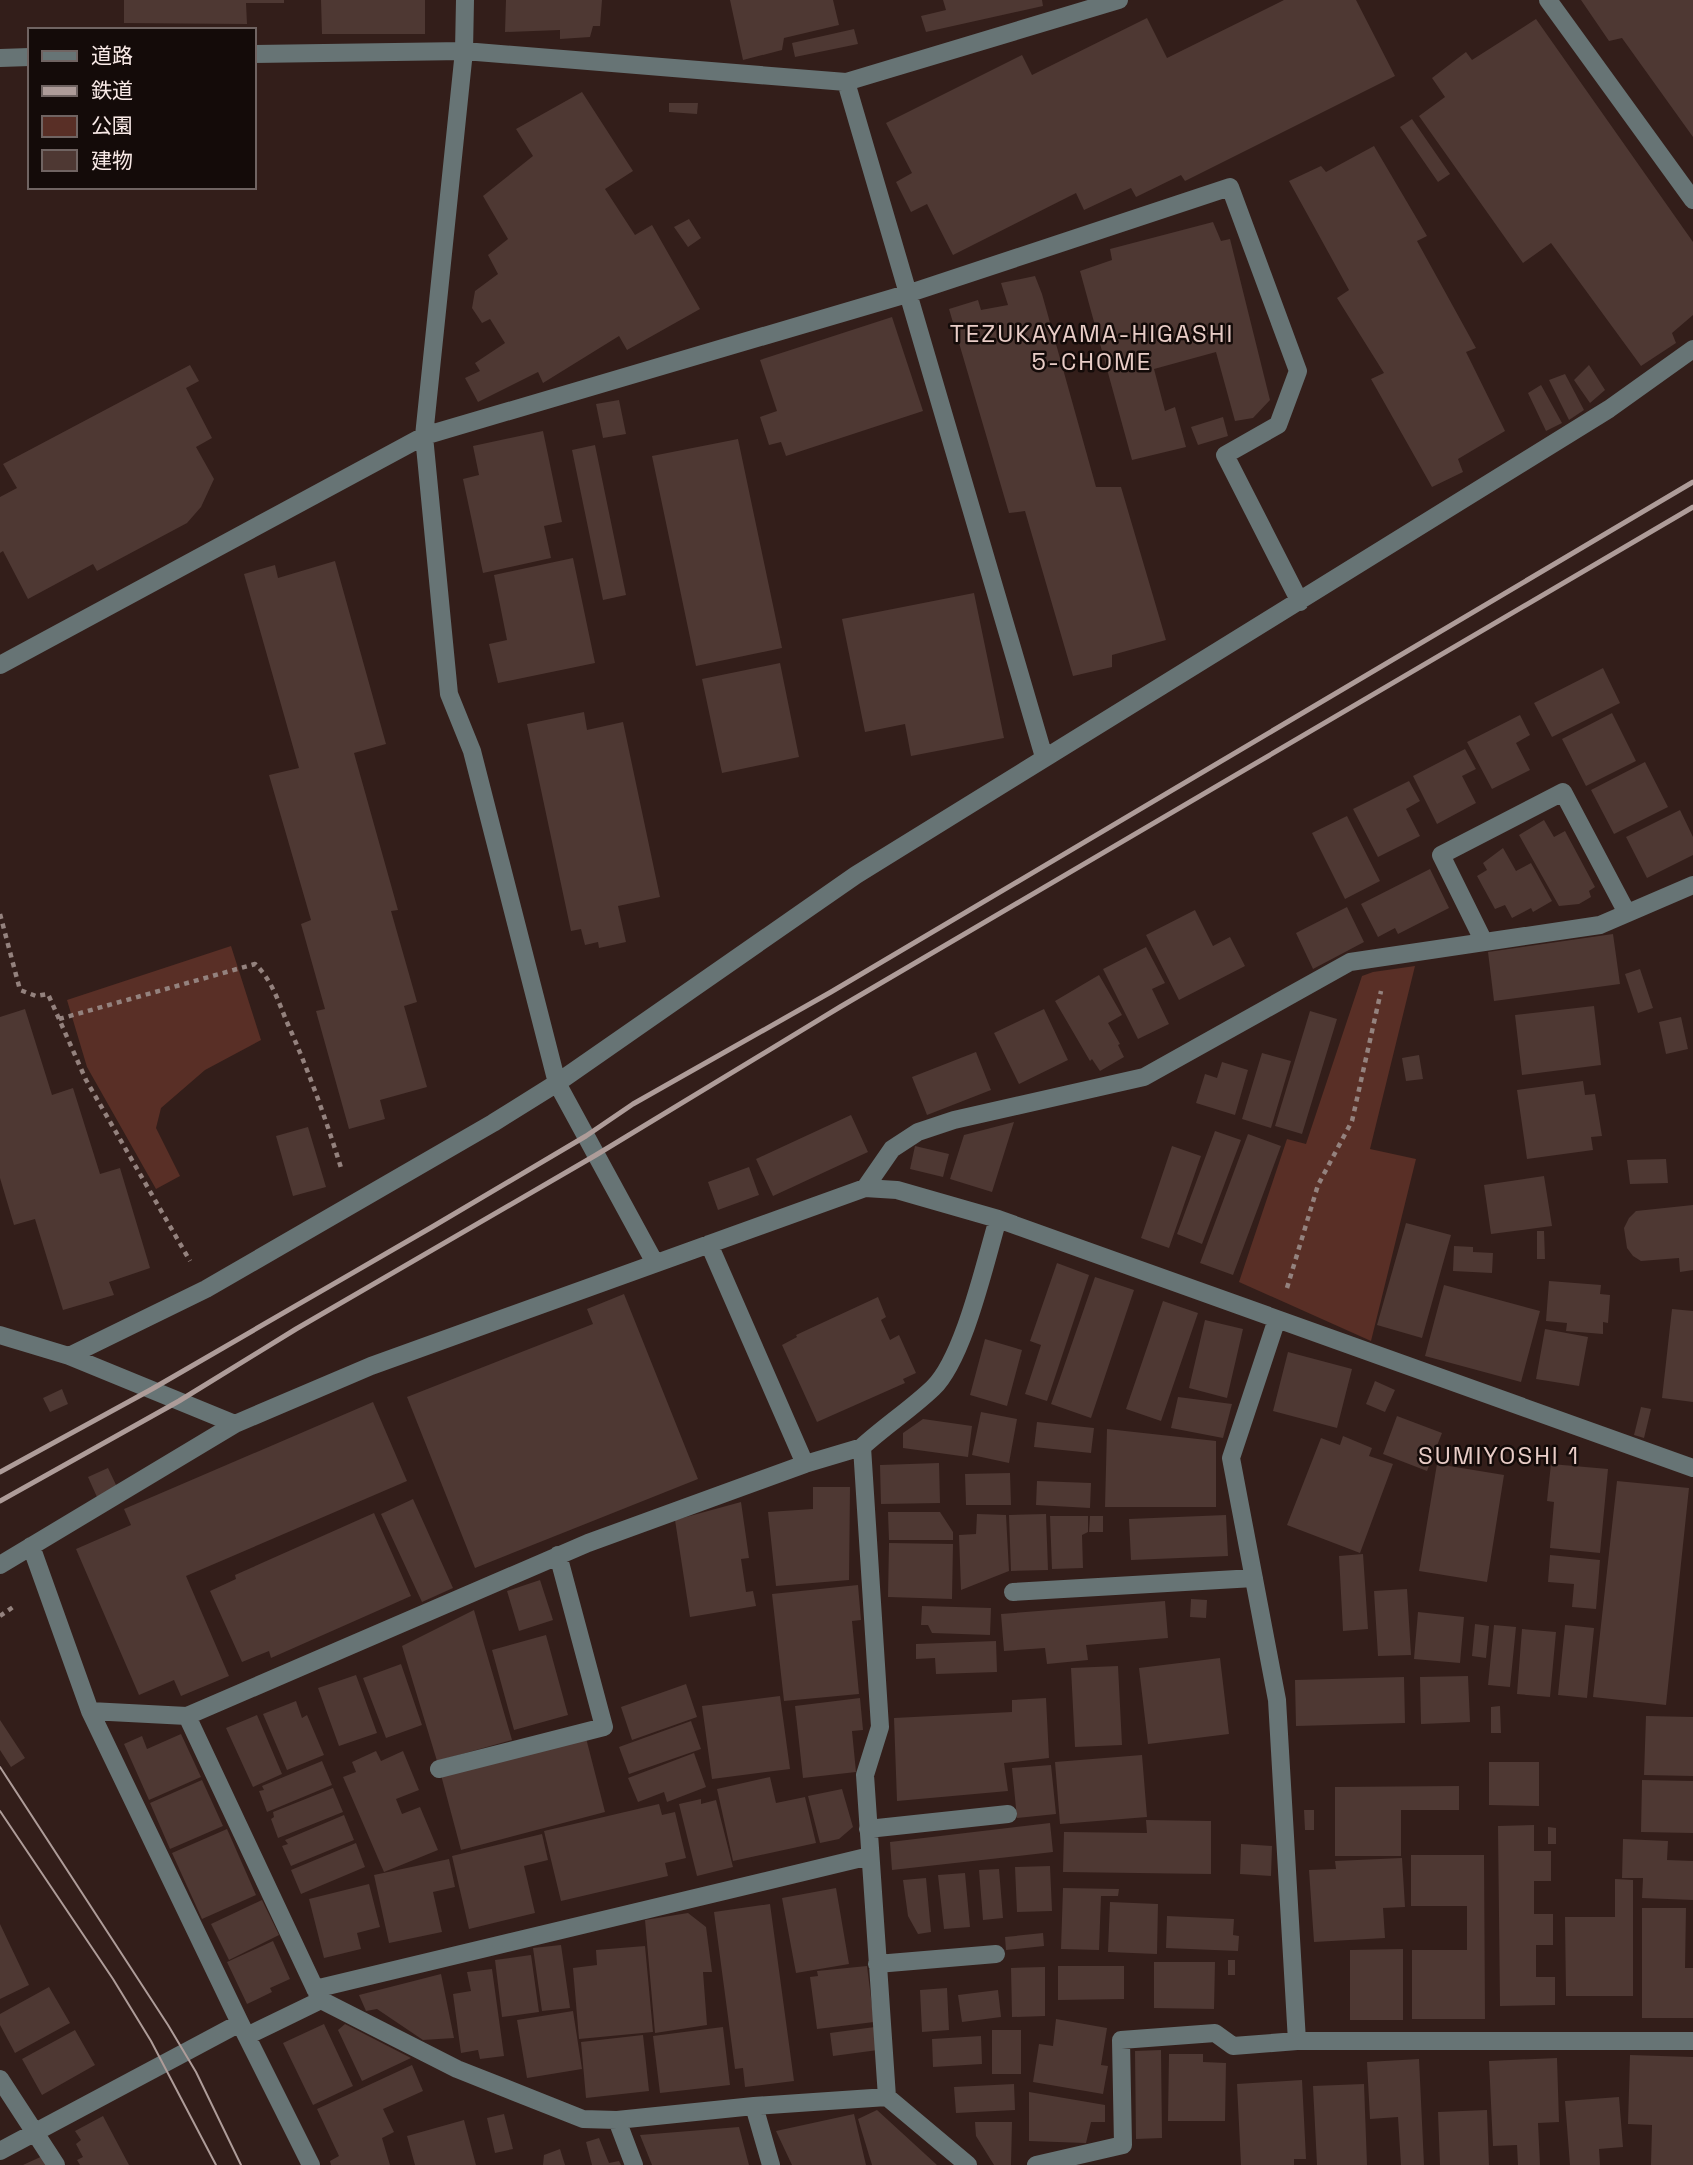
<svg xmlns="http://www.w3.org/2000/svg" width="1693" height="2165" font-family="'Space Grotesk','Noto Sans JP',sans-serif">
  <rect width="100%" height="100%" fill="#331e1a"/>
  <path fill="#592f26" d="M231 946 261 1040 205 1070 161 1108 156 1128 180 1176 156 1189 87 1067 67 1000Z
    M1415 966 1370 1149 1416 1159 1371 1341 1239 1282 1287 1139 1306 1144 1362 976 1373 972Z"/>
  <path fill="#4e3833" d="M124 0H284V3H246L247 24 124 23Z
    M321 0H425V34H322Z
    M506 0H602L600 26H593L590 37 560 39V30L505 32Z
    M730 0H833L839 25 784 38 782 50 743 60Z
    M943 0H1042L1043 6 926 32 921 16 946 10Z
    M1284 0H1356L1395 76 1185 181 1181 175 1136 197 1131 188 1084 210 1076 193 953 255 927 204 911 212 896 182 912 173 886 123 1022 55 1032 75 1147 18 1167 58Z
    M1581 0H1693V137L1622 38 1609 41Z
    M1536 19 1693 242V315L1672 333 1676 343 1641 366 1551 243 1523 263 1419 116 1445 97 1432 78 1466 52 1472 60Z
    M854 29 858 44 795 57 792 43Z
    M582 92 633 171 605 189 635 235 652 225 700 309 627 350 619 336 543 383 538 372 478 402 465 378 480 371 475 363 505 343 490 319 482 323 472 308 475 291 498 274 488 255 508 239 483 196 533 156 516 129Z
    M669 103H698L697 114 669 112Z
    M1412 119 1450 174 1438 182 1400 127Z
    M1374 146 1427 236 1417 241 1476 348 1466 352 1505 431 1458 459 1463 472 1432 487 1371 379 1384 373 1337 298 1349 290 1289 181 1321 166 1326 172Z
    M689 219 701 238 688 247 674 227Z
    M1213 222 1221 241 1230 239 1270 400 1253 418 1235 421 1216 352 1154 369 1165 411 1175 407 1186 447 1132 460 1080 271 1112 260 1110 249Z
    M1035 276 1042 294 1096 487H1121L1166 640 1112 655V667L1073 676 1025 511 1009 513 949 309 978 300 981 310 1008 305 1001 283Z
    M892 317 923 411 786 456 781 442 769 445 760 417 777 411 760 360Z
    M190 365 199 381 186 388 212 438 196 447 214 479 201 507 187 523 97 571 93 564 28 599 3 551 0 553V497L17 488 3 464Z
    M1589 365 1605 390 1590 403 1574 380Z
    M1565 374 1584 410 1569 420 1549 380Z
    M1541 385 1562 423 1546 431 1528 393Z
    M619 400 626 434 603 438 596 404Z
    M1223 417 1228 436 1198 445 1191 427Z
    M543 431 562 522 544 526 551 558 483 573 463 479 479 475 473 446Z
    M738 439 782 648 696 666 652 456Z
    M595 445 626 595 603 600 572 450Z
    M573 558 595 663 498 683 489 644 507 640 494 575Z
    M335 561 386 744 354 753 398 910 391 911 417 1002 404 1006 427 1087 380 1100 385 1119 349 1129 316 1011 325 1009 301 924 311 920 269 775 299 768 244 574 275 565 278 578Z
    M974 593 1004 738 911 756 905 724 865 732 842 619Z
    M780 663 799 757 722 773 702 679Z
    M1603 668 1620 703 1552 737 1534 703Z
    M584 712 587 730 623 722 660 897 618 906 626 942 599 948 598 942 585 945 581 929 571 931 527 724Z
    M1612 713 1636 761 1586 786 1562 739Z
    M1520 715 1530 735 1516 743 1530 770 1492 789 1467 742Z
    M1465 749 1476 769 1462 776 1476 803 1437 824 1413 776Z
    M1645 762 1668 807 1614 834 1591 790Z
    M1409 781 1420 801 1406 809 1420 836 1378 857 1353 809Z
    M1680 810 1693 837V855L1647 878 1626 837Z
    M1347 816 1380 881 1345 899 1312 833Z
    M1544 820 1554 837 1565 831 1595 887 1589 891 1591 897 1579 904 1559 906 1519 835Z
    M1503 848 1516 871 1531 863 1552 901 1533 912 1531 908 1512 918 1505 905 1495 909 1477 876 1487 870 1483 863Z
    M1430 869 1449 908 1398 934 1395 928 1378 937 1361 904Z
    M1347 907 1364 942 1313 969 1296 933Z
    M1195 910 1213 946 1230 937 1245 966 1179 1000 1146 935Z
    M1613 934 1620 984 1494 1001 1488 952Z
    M1146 947 1165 983 1152 989 1169 1024 1138 1039 1103 969Z
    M1640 969 1653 1008 1638 1013 1625 974Z
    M1099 975 1122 1015 1108 1023 1120 1044 1118 1045 1124 1057 1100 1071 1092 1059 1090 1061 1055 1001Z
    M1594 1006 1601 1065 1522 1075 1515 1015Z
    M25 1009 52 1095 73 1088 100 1174 120 1168 150 1268 109 1282 114 1295 63 1310 35 1219 14 1225 0 1178V1017Z
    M1044 1009 1068 1060 1019 1084 994 1033Z
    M1310 1011 1337 1019 1302 1134 1275 1126Z
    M1681 1017 1688 1049 1666 1054 1659 1022Z
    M976 1052 991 1090 927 1115 912 1077Z
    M1262 1053 1291 1061 1271 1128 1242 1119Z
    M1419 1055 1423 1079 1406 1081 1402 1058Z
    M1222 1062 1248 1070 1235 1115 1196 1103 1205 1074 1217 1078Z
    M1583 1081 1585 1095 1595 1094 1602 1136 1591 1137 1593 1150 1527 1159 1517 1090Z
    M851 1115 868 1152 773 1196 756 1159Z
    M1014 1122 992 1192 950 1179 964 1135Z
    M308 1127 326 1187 293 1196 276 1136Z
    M1215 1131 1241 1140 1202 1244 1177 1234Z
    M1248 1134 1281 1146 1233 1275 1200 1263Z
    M915 1146 949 1154 943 1177 910 1169Z
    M1172 1146 1201 1156 1169 1248 1141 1238Z
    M1666 1159 1668 1183 1630 1184 1627 1160Z
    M749 1167 759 1195 718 1210 708 1182Z
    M1544 1176 1552 1226 1491 1234 1484 1185Z
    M1693 1205V1270L1680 1272 1679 1258 1641 1261 1633 1256 1627 1248 1624 1228 1629 1218 1636 1211Z
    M1406 1223 1451 1235 1422 1338 1377 1325Z
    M1537 1231H1544L1545 1259H1537Z
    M1454 1246 1473 1247V1252L1493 1253 1492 1273 1453 1271Z
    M1057 1263 1089 1275 1047 1401 1025 1394 1041 1345 1030 1341Z
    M1095 1277 1134 1290 1091 1418 1051 1404Z
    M1549 1281 1601 1285 1600 1294 1610 1295 1608 1323 1603 1322V1334L1566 1331 1567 1323 1546 1321Z
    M1444 1285 1540 1311 1521 1382 1425 1356Z
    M624 1294 698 1479 475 1568 407 1397 593 1324 587 1309Z
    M878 1297 886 1317 881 1320 890 1340 899 1335 916 1373 903 1379 905 1383 817 1422 782 1345 797 1337 796 1335Z
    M1163 1301 1198 1313 1161 1421 1126 1409Z
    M1672 1309 1693 1311V1402L1662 1398Z
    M1205 1320 1243 1329 1227 1398 1189 1388Z
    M1545 1329 1588 1337 1579 1386 1536 1379Z
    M985 1339 1022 1350 1007 1406 970 1395Z
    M1288 1352 1352 1369 1337 1428 1273 1411Z
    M1375 1381 1395 1390 1385 1412 1366 1404Z
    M62 1389 68 1404 50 1412 43 1398Z
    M1178 1397 1232 1404 1223 1438 1171 1428Z
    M373 1402 407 1481 186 1576 229 1676 181 1696 174 1680 139 1695 76 1549 131 1525 124 1509Z
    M1641 1407 1651 1409 1644 1438 1634 1435Z
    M981 1412 1017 1419 1009 1463 972 1455Z
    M1397 1416 1442 1433 1427 1471 1383 1454Z
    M923 1419 972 1426 968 1457 903 1448V1433Z
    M1037 1422 1094 1428 1091 1453 1034 1447Z
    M1107 1429 1216 1441V1507H1105Z
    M1343 1436 1372 1448 1369 1456 1393 1464 1360 1553 1287 1525 1321 1438 1340 1445Z
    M939 1463 940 1503 881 1504 880 1465Z
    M1437 1464 1504 1475 1487 1582 1419 1571Z
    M1551 1464 1608 1469 1600 1553 1550 1548 1554 1502 1547 1501Z
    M108 1468 117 1487 97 1497 88 1477Z
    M1010 1473 1011 1505H966L965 1474Z
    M1037 1481 1091 1483 1090 1508 1036 1505Z
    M1617 1481 1689 1488 1666 1705 1593 1697Z
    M813 1487H850L849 1580 776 1586 768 1512 813 1509Z
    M413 1499 453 1588 422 1602 381 1514Z
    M741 1502 749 1558 741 1559 746 1592 753 1591 756 1606 690 1617 675 1520Z
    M888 1512H940L953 1532V1540H889Z
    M374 1513 411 1596 271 1658 269 1651 242 1662 210 1591 236 1579 235 1575Z
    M977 1514 1006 1515 1009 1571 961 1590 959 1535 976 1534Z
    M1046 1514 1048 1570 1011 1571 1009 1515Z
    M1226 1515 1228 1556 1131 1560 1129 1519Z
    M1050 1516H1088V1532L1082 1535 1083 1568 1052 1569Z
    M1090 1516H1103V1532H1089Z
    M889 1543 953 1544 952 1599 888 1597Z
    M1363 1554 1368 1629 1343 1631 1339 1556Z
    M1550 1555 1600 1560 1596 1609 1572 1607 1574 1584 1548 1582Z
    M540 1580 553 1620 519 1631 507 1591Z
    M858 1585 861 1620 852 1621 859 1694 784 1701 772 1594Z
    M1407 1589 1411 1655 1378 1656 1374 1591Z
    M1191 1599 1207 1600 1206 1618 1190 1617Z
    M1165 1601 1168 1638 1086 1645 1088 1660 1047 1664 1045 1648 1004 1651 1001 1614Z
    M922 1606 991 1608 990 1635 932 1633 928 1625H921Z
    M474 1610 512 1740 437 1761 402 1646Z
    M1418 1612 1464 1617 1460 1663 1414 1659Z
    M1475 1624 1489 1626 1486 1658 1472 1656Z
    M1494 1625 1516 1627 1510 1687 1488 1685Z
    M1565 1625 1594 1628 1587 1698 1558 1695Z
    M1522 1629 1556 1632 1550 1697 1517 1694Z
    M546 1635 568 1715 514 1730 492 1650Z
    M996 1641 997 1672 936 1674 935 1658 916 1659V1644Z
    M1220 1658 1229 1734 1148 1744 1139 1668Z
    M401 1664 422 1725 386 1738 363 1678Z
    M1118 1666 1122 1745 1075 1747 1071 1668Z
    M356 1675 377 1733 339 1746 318 1688Z
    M1468 1676 1470 1722 1421 1724 1420 1677Z
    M1404 1677 1405 1723 1296 1726 1295 1680Z
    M686 1684 697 1717 632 1740 621 1707Z
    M780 1696 790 1769 712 1779 702 1706Z
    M860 1698 863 1730 852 1731 856 1772 803 1778 795 1706Z
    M1046 1698 1049 1758 1004 1763 1008 1791 897 1801 894 1718 1012 1712V1700Z
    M296 1701 302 1718 307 1715 324 1755 287 1770 263 1714Z
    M1500 1706 1501 1733H1491V1707Z
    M257 1715 282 1774 253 1787 226 1728Z
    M1646 1716 1693 1717V1776L1644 1775Z
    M0 1720 25 1758 11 1767 0 1750Z
    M691 1721 701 1749 629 1774 619 1747Z
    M181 1734 201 1777 149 1800 124 1744 142 1736 147 1749Z
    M586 1738 605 1812 461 1850 441 1775Z
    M376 1751 381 1761 403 1751 419 1790 396 1799 402 1814 420 1807 438 1850 384 1872 343 1777 356 1772 352 1762Z
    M694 1753 706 1787 667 1802 664 1792 638 1802 628 1778Z
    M1142 1755 1147 1817 1060 1824 1055 1762Z
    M322 1761 332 1785 267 1812 259 1791 264 1790 262 1786Z
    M1489 1762H1539V1806L1489 1805Z
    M1051 1765 1056 1814 1017 1818 1012 1768Z
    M770 1777 776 1803 805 1797 816 1843 733 1861 717 1789Z
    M202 1780 223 1826 170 1849 150 1803Z
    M1642 1780 1693 1781V1833L1641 1832Z
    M1459 1786V1810H1401V1856H1335V1787Z
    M333 1788 343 1812 278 1838 271 1819 274 1817 273 1812Z
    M842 1789 853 1827 839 1839 820 1843 808 1796Z
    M701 1799V1804L716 1800 733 1867 697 1876 679 1804Z
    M659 1804 662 1815 675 1812 686 1858 665 1863 668 1876 561 1901 544 1831Z
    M1304 1810H1314V1830H1305Z
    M344 1815 354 1840 291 1866 282 1846 288 1844 285 1840Z
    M1146 1820 1211 1821V1874L1063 1872 1064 1832 1147 1833Z
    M1050 1823 1053 1852 892 1870 890 1842Z
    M1534 1825V1851H1551V1881H1534V1914H1553V1945H1536V1977H1555V2005L1500 2006 1498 1826Z
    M1548 1827 1556 1828V1844H1548Z
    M227 1829 256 1895 202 1919 172 1853Z
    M542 1834 548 1860 524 1866 535 1913 469 1929 452 1856Z
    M1623 1839 1668 1841 1667 1860 1693 1861V1900L1642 1898 1643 1878H1622Z
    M356 1843 365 1867 301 1894 291 1870Z
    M1241 1844 1272 1846 1271 1876 1240 1874Z
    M1411 1855H1484L1485 2019H1412V1950H1467V1906H1411Z
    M1402 1858 1405 1907 1383 1908 1385 1938 1314 1942 1309 1870 1336 1869 1335 1861Z
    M449 1859 455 1887 433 1892 442 1932 389 1943 374 1875Z
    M1050 1866 1052 1911 1017 1912 1015 1867Z
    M999 1869 1003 1918 983 1920 979 1870Z
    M965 1873 970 1927 944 1929 938 1875Z
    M926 1878 931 1932 918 1934 908 1916 903 1880Z
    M1615 1879 1633 1880V1996H1566L1565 1917H1615Z
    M369 1884 380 1927 357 1933 361 1949 324 1958 309 1899Z
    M836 1888 849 1964 796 1973 782 1898Z
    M1063 1888 1119 1889 1118 1896H1101L1099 1950 1061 1949Z
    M262 1900 279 1935 229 1960 211 1924Z
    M1110 1902 1158 1904 1157 1954 1108 1952Z
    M770 1904 794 2081 745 2087 743 2068 735 2069 714 1912Z
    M1642 1908H1686L1685 1968H1693V2018H1642Z
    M688 1913 706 1927 712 1972H703L707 2025 655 2033 645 1920Z
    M1167 1916 1234 1919 1233 1935 1239 1936 1238 1951 1166 1948Z
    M0 1924 29 1985 0 1999Z
    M1043 1933 1044 1946 1006 1950 1005 1937Z
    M273 1941 290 1979 270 1988 272 1992 247 2004 227 1962Z
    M561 1945 570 2008 542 2011 533 1948Z
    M645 1946 653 2032 579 2039 573 1968 597 1965 596 1950Z
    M1403 1949V2020H1350V1950Z
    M531 1955 539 2012 502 2017 495 1960Z
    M1228 1960H1235V1975H1228Z
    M1154 1962H1215L1214 2009 1154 2008Z
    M867 1966 874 2022 817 2029 810 1977 818 1976 817 1971Z
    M1058 1966H1124V1999L1058 2000Z
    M1045 1967V2016L1012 2017 1011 1968Z
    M492 1969 504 2056 480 2059 478 2050 461 2053 453 1994 471 1991 467 1972Z
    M441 1974 454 2038 423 2040 377 2009 366 2011 359 1995Z
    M49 1987 70 2023 15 2053 0 2025V2014Z
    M947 1988 949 2030 922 2032 920 1990Z
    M998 1990 1001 2017 962 2022 958 1995Z
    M573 2011 582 2069 527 2078 517 2020Z
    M1056 2019 1107 2028 1101 2065 1108 2066 1103 2094 1033 2082 1039 2044 1053 2046Z
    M324 2024 353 2086 313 2105 283 2043Z
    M345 2024 411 2058 362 2081 338 2030Z
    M723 2027 730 2085 660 2093 653 2036Z
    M875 2027 878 2050 833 2056 830 2033Z
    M75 2030 95 2065 42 2095 22 2059Z
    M992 2030H1021V2074H992Z
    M643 2035 649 2091 586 2098 581 2042Z
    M981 2036 982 2064 933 2067 932 2039Z
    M1161 2050 1162 2138 1136 2139 1135 2051Z
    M1169 2054H1203V2062L1226 2063 1225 2121H1168Z
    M1630 2055 1693 2057V2165H1651L1652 2125 1628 2124Z
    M1557 2058 1559 2122 1538 2123 1540 2165H1518L1517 2145 1493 2146 1489 2061Z
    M1419 2059 1424 2165H1401L1398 2117 1370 2119 1367 2062Z
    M412 2065 423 2091 383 2109 394 2132 382 2138 390 2165H331L330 2161 339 2156 317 2109Z
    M1302 2080 1306 2159H1294V2165H1241L1237 2084Z
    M1014 2084 1015 2110 956 2113 954 2087Z
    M1364 2084 1367 2165H1317L1313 2086Z
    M1029 2092 1105 2105V2122H1091L1086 2143 1029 2141Z
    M1619 2097 1623 2147 1599 2149 1600 2165H1570L1565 2101Z
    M877 2110 937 2165H872L858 2119Z
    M1487 2110 1489 2165H1440L1438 2112Z
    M504 2114 513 2149 495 2153 487 2118Z
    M854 2114 866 2165H792L776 2131Z
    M103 2116 129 2165H80L77 2160 83 2157 76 2144 81 2140 75 2131Z
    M464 2120 476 2165H415L407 2136Z
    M975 2122H1012L1011 2165H994L976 2136Z
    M739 2127 749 2165H652L640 2135Z
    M599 2138 609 2163 619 2161 621 2165H592L586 2142Z
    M560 2149 565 2165H543L544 2155Z
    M47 2154 52 2165H23Z"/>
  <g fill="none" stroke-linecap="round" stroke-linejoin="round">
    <path stroke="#94827e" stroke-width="4.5" stroke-dasharray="5 5" stroke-linecap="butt" d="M0 914 20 990 36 996 48 994 86 1080 190 1261
      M59 1019 255 964C271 979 278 1000 286 1020 308 1069 326 1119 342 1171
      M1287 1288 1318 1185 1352 1121 1381 991
      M0 1616 16 1605"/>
    <path stroke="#677475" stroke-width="18" d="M465 0 464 51 424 436 449 694 472 751 557 1083 655 1263
      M1548 0 1693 200
      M254 54 464 51 846 82 1119 0
      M0 58 30 57
      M846 82 1044 757
      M0 665 424 436 910 293 1230 187 1298 371 1278 425 1225 455 1300 602
      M1484 942 1441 855 1563 792 1627 913
      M865 1188 892 1149 918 1132 954 1120 1144 1077 1350 962 1600 925 1693 885
      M709 1244 805 1464
      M1277 1319 1231 1458 1277 1700 1297 2041H1693
      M0 1335 69 1356 235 1424
      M69 1356 206 1289 493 1123 557 1083 856 875 1609 409 1693 349
      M31 1546 90 1711 240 2023 311 2165
      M0 1565 235 1424 371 1366 865 1188 897 1190 998 1219 1693 1468
      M1013 1592 1254 1578
      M90 1711 187 1716 588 1543 805 1464 862 1447
      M187 1716 319 1997
      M439 1769 604 1727 558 1555
      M868 1829 1008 1814
      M877 1964 996 1954
      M315 1989 870 1856
      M247 2036 321 2000 457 2069 583 2119 617 2120 754 2106 887 2097 968 2165
      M0 2079 56 2165
      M887 2097 865 1775 880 1727 862 1447C885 1426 911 1409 933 1388 964 1358 985 1262 998 1219
      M754 2106 771 2165
      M617 2120 634 2165
      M0 2151 240 2023
      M1036 2165 1123 2145 1121 2040 1215 2033 1233 2046 1297 2041"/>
    <path stroke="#ae9c99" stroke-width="2" d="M0 1767 168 2025 196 2072 241 2165
      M0 1811 113 1979 151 2041 216 2165"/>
    <path stroke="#ae9c99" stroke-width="5" d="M0 1472 152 1389 432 1227 586 1136 633 1104 831 992 1693 482
      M0 1501 179 1401 296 1329 596 1155 840 1007 1693 507"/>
  </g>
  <g text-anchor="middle" stroke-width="5" stroke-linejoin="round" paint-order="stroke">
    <g font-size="24" letter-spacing="2" fill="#e9cdc7" stroke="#140b09">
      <text x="1092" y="342">TEZUKAYAMA-HIGASHI<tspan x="1092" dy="28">5-CHOME</tspan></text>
      <text x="1499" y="1464">SUMIYOSHI 1</text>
    </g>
  </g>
  <rect x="28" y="28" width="228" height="161" fill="#140b09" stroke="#706462" stroke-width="2"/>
  <rect x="42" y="51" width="35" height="10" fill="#677475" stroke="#706462" stroke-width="2"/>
  <text x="91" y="63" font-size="21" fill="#f9eae7">道路</text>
  <rect x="42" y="86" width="35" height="10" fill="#ae9c99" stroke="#706462" stroke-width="2"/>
  <text x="91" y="98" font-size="21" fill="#f9eae7">鉄道</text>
  <rect x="42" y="116" width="35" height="21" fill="#592f26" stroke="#706462" stroke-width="2"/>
  <text x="91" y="133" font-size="21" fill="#f9eae7">公園</text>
  <rect x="42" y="150" width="35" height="21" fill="#4e3833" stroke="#706462" stroke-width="2"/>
  <text x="91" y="168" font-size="21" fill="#f9eae7">建物</text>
</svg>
